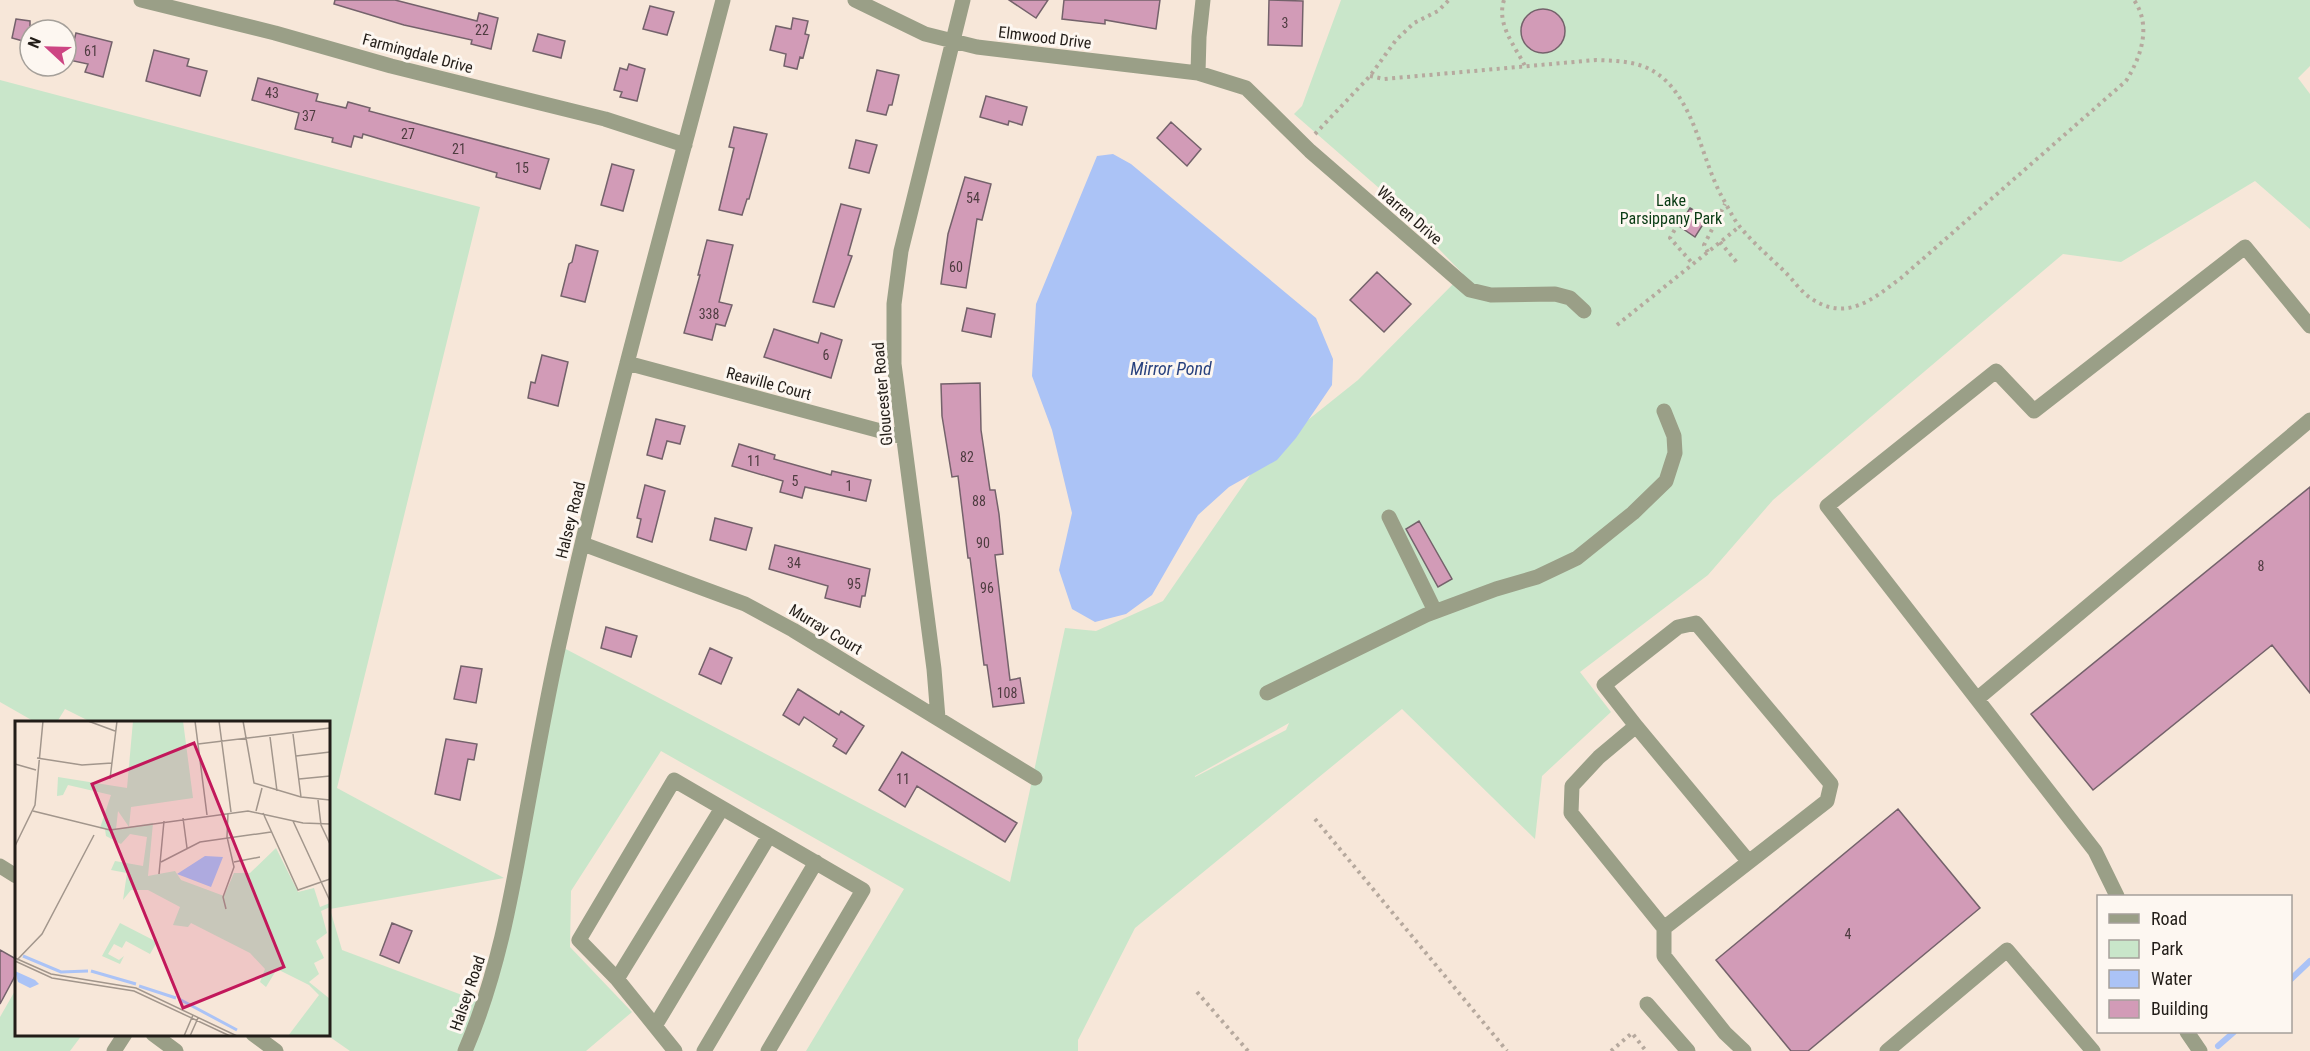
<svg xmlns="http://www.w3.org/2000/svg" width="2310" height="1051" font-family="'Roboto Condensed',sans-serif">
  <rect width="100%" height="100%" fill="#f7e7d9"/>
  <path fill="#c9e6ca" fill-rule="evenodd" d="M1341 0H2310V66L2298 78 2310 94V229L2255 181 2121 262 2063 254 1773 500 1708 575 1580 672 1611 712 1542 776 1535 839 1402 709 1135 928 1078 1040V1051H806L904 889 661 751 571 891 570 947 632 1012 586 1051H350L327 1035 328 1034V722H91L65 709 57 722H35L0 702V80L480 207 337 788 504 878 330 909 342 950 486 1004 560 646 1010 882 1065 628 1096 631 1163 601 1264 455 1358 380 1463 274 1387 195 1294 114 1302 106ZM1289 723 1286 730 1195 777V776Z
    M16 989V1034L82 1035 70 1051H0V1017Z"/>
  <path fill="#abc3f6" d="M1113 154 1131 164 1316 318 1333 359 1332 385 1296 438 1277 460 1229 487 1198 515 1152 595 1126 614 1095 622 1072 609 1059 570 1072 513 1052 430 1032 376 1036 304 1097 156Z"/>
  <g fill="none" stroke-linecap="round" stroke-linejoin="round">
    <path stroke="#abc3f6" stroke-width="6" d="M2290 980 2310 961
      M2218 1046 2234 1032"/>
  </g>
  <path fill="#d29bb7" stroke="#74626b" stroke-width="1.5" d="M335 0H395L477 21 479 13 498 18 491 49 471 44 472 40 404 25 334 4Z
    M1009 0H1048L1036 18Z
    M1064 0H1160L1156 29 1105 20V24L1062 19Z
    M1269 0 1303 1 1302 46 1268 45Z
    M650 6 674 12 667 35 643 29Z
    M1521 31a22 22 0 1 1 44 0a22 22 0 1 1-44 0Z
    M793 18 808 21 805 34 809 35 803 58 800 57 797 69 784 66 786 54 770 50 776 26 791 29Z
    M16 19 30 21V43L12 38Z
    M76 33 112 42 103 77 85 72 88 64 69 60Z
    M538 34 565 41 561 58 533 51Z
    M154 50 189 59 187 66 207 71 200 96 146 81Z
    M629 64 645 69 637 101 620 97 622 92 614 90 620 68 627 70Z
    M877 70 899 75 892 105H889L886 115 867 111Z
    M258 78 318 94 316 101 346 108 348 102 370 108 369 111 549 159 540 189 496 177 497 173 363 134 362 138 354 136 351 147 332 142 333 138 295 129 299 113 252 100Z
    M986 96 1027 107 1022 125 1009 121 1008 125 980 117Z
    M1171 122 1201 149 1187 166 1157 138Z
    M734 127 767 134 749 199H747L742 215 719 210 734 148 729 147Z
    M856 140 877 145 869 173 849 168Z
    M612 164 634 170 623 211 601 205Z
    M965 177 991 184 982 220 977 219 966 288 941 284 948 234Z
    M841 204 861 209 848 255 852 256 834 307 813 302Z
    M1690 208 1707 218 1695 237 1679 226Z
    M707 240 733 245 719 302 732 305 725 326 716 324 712 340 684 333 700 275H698Z
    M576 245 598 251 585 302 561 296 569 264 572 262Z
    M1377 272 1411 304 1384 332 1350 300Z
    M967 308 995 314 991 337 962 331Z
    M774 329 818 343 821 333 842 340 831 378 764 357Z
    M542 355 568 362 558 406 528 398 531 382 535 383Z
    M980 383 981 430 990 490H995L999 514 1003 554 995 555 1010 680 1020 678 1024 703 993 707 987 665H984L970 558H968L958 476 952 477 942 416 941 384Z
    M656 419 685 426 680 444 667 441 662 459 647 455Z
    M739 444 775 455 774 459 831 475 832 471 871 480 866 501 805 487 802 498 780 492 783 481 732 466Z
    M645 485 665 491 652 542 637 537 641 519 637 518Z
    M2310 487V693L2272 645 2093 790 2031 714Z
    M715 518 752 528 746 550 710 540Z
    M1419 521 1452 579 1438 587 1406 529Z
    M775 545 870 569 865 596H862L860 607 825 598 828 586 769 569Z
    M606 627 637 636 631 657 601 648Z
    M710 648 732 658 721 684 699 674Z
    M461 666 482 669 476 703 454 699Z
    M798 689 839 715 841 711 864 726 846 754 833 746 837 739 804 717 799 725 783 715Z
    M446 739 477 744 474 760 468 759 460 800 435 794Z
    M902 752 1017 823 1005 842 917 786 905 807 879 790Z
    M1898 809 1980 908 1808 1051H1791L1716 960Z
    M392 923 412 931 399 963 380 955Z
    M0 950 16 959V974L0 1004Z"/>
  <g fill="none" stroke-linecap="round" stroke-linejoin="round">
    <path stroke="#b6a99e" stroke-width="4" stroke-dasharray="3 4.5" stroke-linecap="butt" d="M1504 0C1496 24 1515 46 1525 66
      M1370 76 1384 79 1596 60C1621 61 1644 61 1664 79 1696 108 1702 160 1722 197 1728 207 1733 219 1741 228 1754 244 1771 258 1786 273 1794 281 1802 293 1812 299 1847 322 1873 299 1901 278L2126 81C2141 57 2152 26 2134 0
      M1315 134 1370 76 1396 40 1414 23 1438 11 1449 0
      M1682 217 1670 238 1693 264
      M1720 242 1739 265
      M1708 252 1704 245 1725 204
      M1617 325 1739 227
      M1315 819 1507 1051
      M1197 992 1248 1051
      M1611 1051 1632 1033 1646 1051"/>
    <path stroke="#9a9f87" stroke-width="15" d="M141 0 275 33 391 66 605 119 685 145
      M855 0 925 34 977 47 1198 73 1246 88 1310 151 1470 290 1491 295 1555 294 1570 298 1584 311
      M1198 73 1199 37 1203 0
      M627 363 903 437
      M1389 517 1435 611
      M583 544 745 604 793 630 1035 778
      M1267 693 1426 615 1496 589 1537 577 1577 558 1633 513 1666 481 1675 453 1674 436 1664 411
      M1977 699 2310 420
      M938 718 934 669 894 364V304L901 251 963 0
      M1636 726 1749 862
      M0 866 16 876
      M2117 896 2095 851 1827 506 1996 371 2034 411 2245 247 2310 326
      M1664 928 1827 801 1831 784 1696 623 1678 627 1604 685 1636 726 1599 757 1572 786 1571 813 1664 928V956L1725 1033 1744 1051
      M617 979 722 808
      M1647 1004 1688 1051
      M655 1026 769 836
      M2187 1032 2200 1051
      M153 1034 176 1051
      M253 1034 276 1051
      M114 1051 125 1034
      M465 1051C497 977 511 899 525 820 536 761 546 702 559 644 607 427 667 214 723 0
      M675 1051 617 979 579 940 674 780 863 890 768 1051
      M704 1051 816 862
      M1887 1051 2007 950 2093 1051"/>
  </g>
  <g text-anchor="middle" stroke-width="6" stroke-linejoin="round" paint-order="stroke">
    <g font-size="14" fill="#4e3c40">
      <text x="1285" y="28">3</text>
      <text x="482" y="35">22</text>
      <text x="91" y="56">61</text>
      <text x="272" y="98">43</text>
      <text x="309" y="121">37</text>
      <text x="408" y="139">27</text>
      <text x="459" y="154">21</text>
      <text x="522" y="173">15</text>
      <text x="973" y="203">54</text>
      <text x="956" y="272">60</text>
      <text x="709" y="319">338</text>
      <text x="826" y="360">6</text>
      <text x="967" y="462">82</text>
      <text x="754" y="466">11</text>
      <text x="795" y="486">5</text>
      <text x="849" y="491">1</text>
      <text x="979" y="506">88</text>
      <text x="983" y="548">90</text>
      <text x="794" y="568">34</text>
      <text x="2261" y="571">8</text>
      <text x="854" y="589">95</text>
      <text x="987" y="593">96</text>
      <text x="1007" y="698">108</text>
      <text x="903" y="784">11</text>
      <text x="1848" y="939">4</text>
    </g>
    <g font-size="16" fill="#221d18" stroke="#fdf7f1">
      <text transform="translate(1045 37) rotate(7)" y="6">Elmwood Drive</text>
      <text transform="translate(418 53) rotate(15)" y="6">Farmingdale Drive</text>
      <text transform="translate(1410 215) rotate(41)" y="6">Warren Drive</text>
      <text transform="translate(769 383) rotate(15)" y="6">Reaville Court</text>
      <text transform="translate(882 394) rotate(-95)" y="6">Gloucester Road</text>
      <text transform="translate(570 520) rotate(-76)" y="6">Halsey Road</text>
      <text transform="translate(826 629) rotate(31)" y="6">Murray Court</text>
      <text transform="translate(467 993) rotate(-71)" y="6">Halsey Road</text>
    </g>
    <g font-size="16" fill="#093b13" stroke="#fdf7f1">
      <text x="1671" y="206">Lake<tspan x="1671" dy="18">Parsippany Park</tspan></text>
    </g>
    <g font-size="18" font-style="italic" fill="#29427f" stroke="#fdf7f1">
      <text x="1171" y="375">Mirror Pond</text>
    </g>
  </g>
  <g transform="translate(15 721)">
    <rect width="315" height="315" fill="#f7e7d9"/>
    <path d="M118 0H168L178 77 116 86 114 106 103 90 101 108 138 102 133 155 160 150 166 159 209 175 219 152H235L261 127 283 171 299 167 305 186 315 182V186L306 190 312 212 301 220 309 237 299 242 304 253 294 261 315 278V315H273L304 274 294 264 262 248 251 266 245 261 250 248 235 232 176 202 173 206 158 204 165 186 133 169H116L108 179 112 152 96 149 100 140 128 145 132 116 115 113 106 123 91 115 90 108 85 107 96 74 53 64 48 74 42 75 43 56 112 67ZM105 202 142 221 135 233 111 220 107 227 99 223 93 233 104 239 109 235 105 243 87 235Z" fill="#c9e6ca"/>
    <path d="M190 135 208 136 196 166 162 153ZM0 250 20 259 24 263 15 267 3 261Z" fill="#abc3f6"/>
    <path fill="none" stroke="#abc3f6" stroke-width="3" d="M8 235 46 251 73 250M76 250 121 263M124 265 161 277M164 278 222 309"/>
    <path fill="none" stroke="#a2968c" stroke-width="1.5" d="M73 0 100 10M180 0 192 94M204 0 216 91M228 0 239 62 286 76 315 79M278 13 286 76M255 16 262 70M183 23 315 7M281 35 315 31M22 37 67 44 97 42M0 43 21 49M95 58 102 0M284 58 315 55M303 79 306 104 315 123M18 90 95 109 233 90 288 102 315 103M241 90 247 67M248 92 283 169 315 158M168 97 172 127M278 100 315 180M0 125 20 84 28 0M146 141 185 121 256 111M219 141 245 136M144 153 149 100M211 188 208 176 219 146 212 116 213 92M0 237 36 253 121 267 222 315M2 239 27 213 79 114M0 240 37 257 119 270 215 315M169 315 178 294M175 315 183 297"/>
    <path fill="#c2185b" fill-opacity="0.15" stroke="#c2185b" stroke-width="3" d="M179 22 269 246 168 287 77 63Z"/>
    <rect width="315" height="315" fill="none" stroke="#221d18" stroke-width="3"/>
  </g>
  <rect x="2097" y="895" width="195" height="138" fill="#fdf7f1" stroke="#a5a09a" stroke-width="1.5"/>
  <rect x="2109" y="914" width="30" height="9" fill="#9a9f87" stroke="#a5a09a" stroke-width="1.5"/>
  <text x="2151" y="925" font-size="18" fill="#221d18">Road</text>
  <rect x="2109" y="940" width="30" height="18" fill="#c9e6ca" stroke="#a5a09a" stroke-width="1.5"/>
  <text x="2151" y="955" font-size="18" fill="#221d18">Park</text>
  <rect x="2109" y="970" width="30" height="18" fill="#abc3f6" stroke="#a5a09a" stroke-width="1.5"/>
  <text x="2151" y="985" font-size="18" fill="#221d18">Water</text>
  <rect x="2109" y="1000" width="30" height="18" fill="#d29bb7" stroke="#a5a09a" stroke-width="1.5"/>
  <text x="2151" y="1015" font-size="18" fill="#221d18">Building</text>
  <g transform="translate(48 48) rotate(292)"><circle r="28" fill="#fdf7f1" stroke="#a5a09a" stroke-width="1.5"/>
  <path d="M0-4.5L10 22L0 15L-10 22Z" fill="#cd4583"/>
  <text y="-9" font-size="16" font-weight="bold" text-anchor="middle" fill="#221d18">N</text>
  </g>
</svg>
